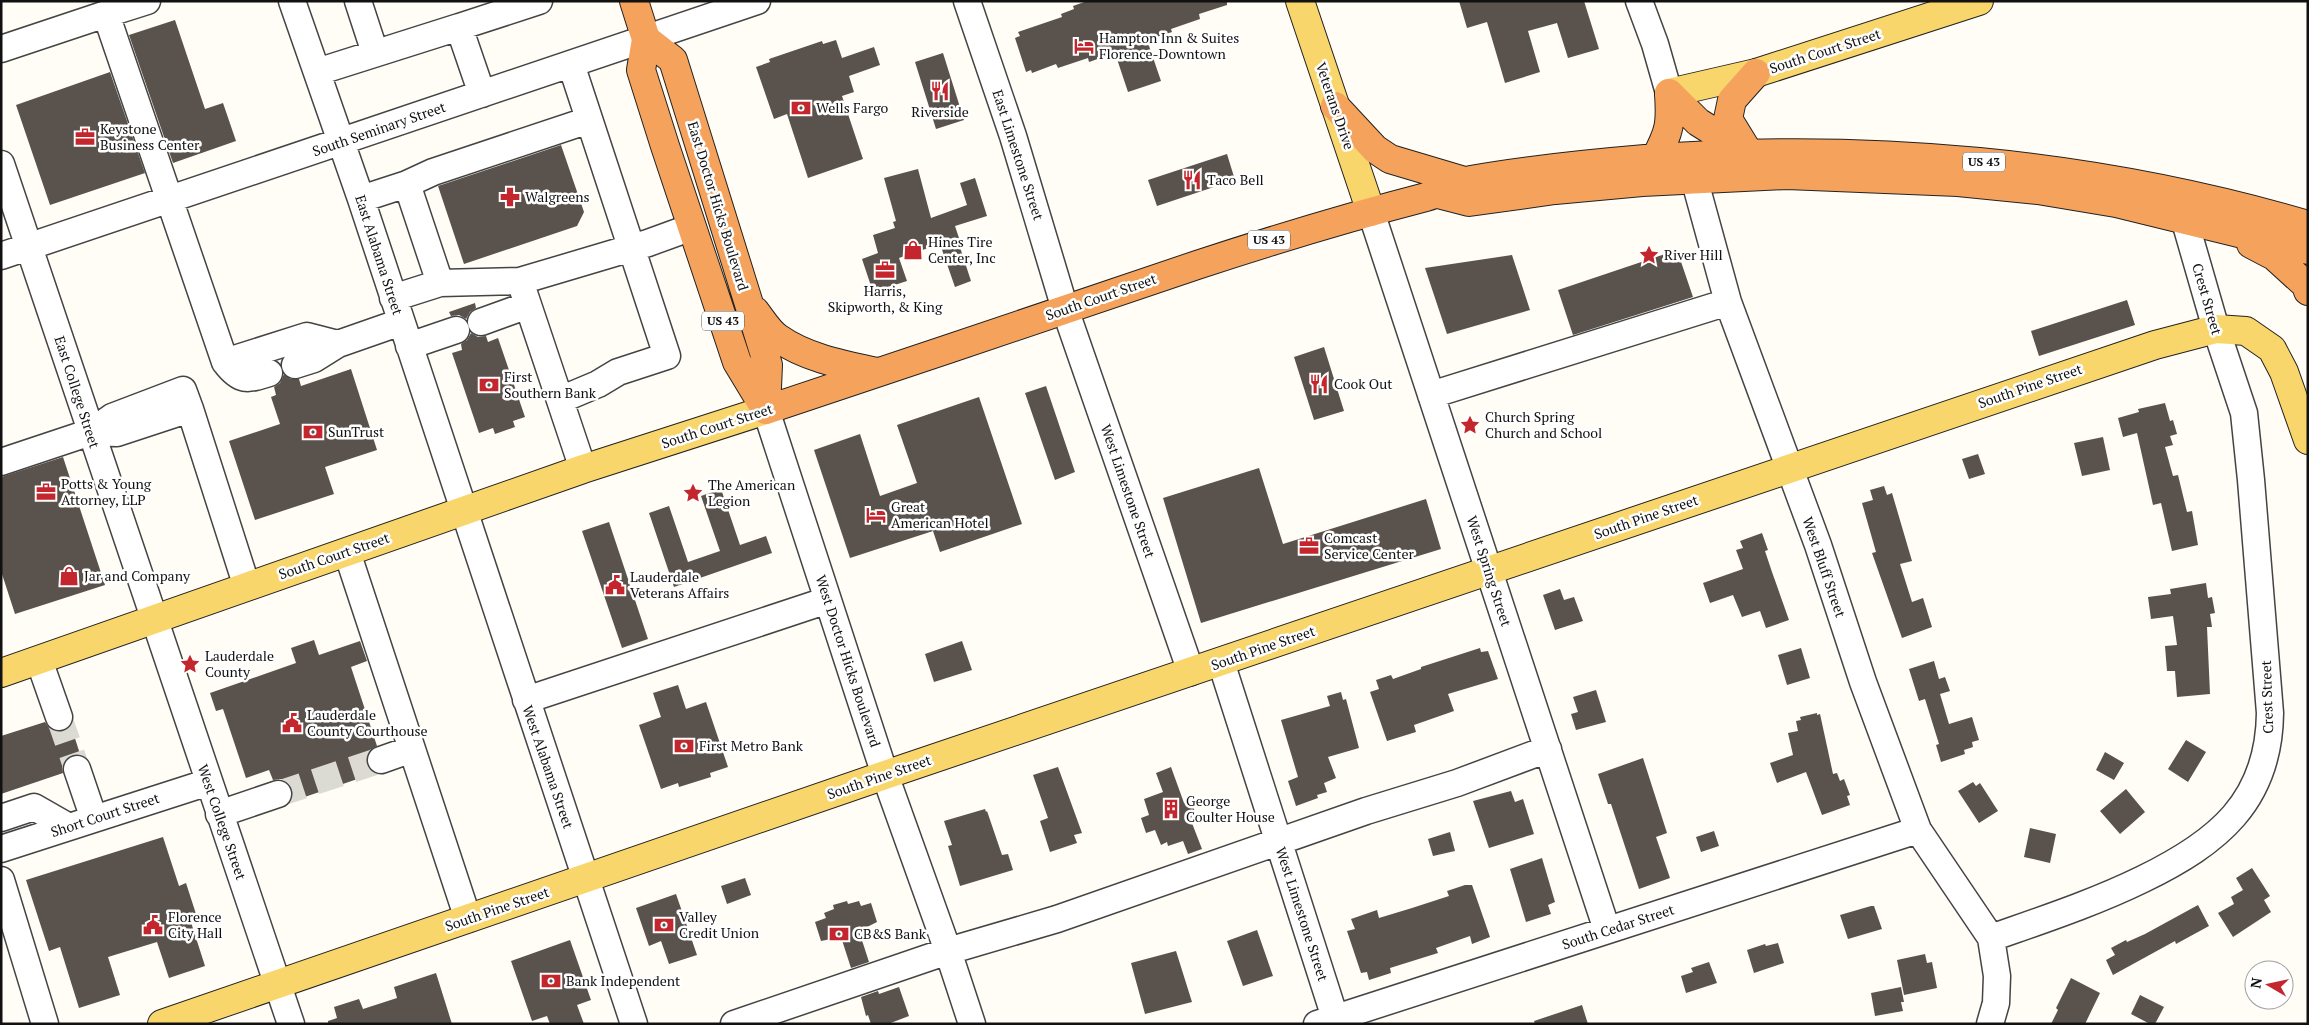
<svg xmlns="http://www.w3.org/2000/svg" width="2309" height="1025" font-family="'PT Serif',serif">
  <rect width="100%" height="100%" fill="#fffdf5"/>
  <path fill="#5a524d" d="M1087 1H1227V5L1199 14 1200 19 1171 29 1172 32 1147 40 1161 81 1128 92 1115 53 1089 62 1088 58 1058 68 1056 64 1032 73 1031 70 1026 72 1015 38 1020 36 1018 32 1062 17 1061 14 1074 9 1073 6Z
    M1459 1H1584L1599 49 1568 58 1557 23 1528 31 1540 72 1505 83 1487 22 1467 28Z
    M175 20 205 109 223 103 236 141 173 163 129 35Z
    M836 40 842 58 874 47 880 65 849 76 854 92 842 96 863 159 808 178 787 114 774 119 756 67 770 62 769 59 822 41 823 44Z
    M943 53 964 120 936 129 915 62Z
    M110 72 145 173 50 205 16 105Z
    M561 145 584 212 577 226 464 264 438 186Z
    M1227 154 1235 180 1157 206 1148 180Z
    M918 169 931 218 967 205 960 183 975 178 987 216 955 226 959 238H957L971 281 955 287 940 244 899 258 907 281 873 292 862 259 878 253 873 235 895 228 893 222 896 221 884 178Z
    M1677 250 1693 297 1573 335 1558 290Z
    M1512 255 1530 310 1447 334 1425 268Z
    M2127 300 2135 325 2039 356 2031 331Z
    M475 303 476 308 470 312 466 319 459 315 451 316 449 312Z
    M471 333 478 337 486 336 488 342 498 338 525 417 513 421 515 427 495 434 493 428 479 433 452 353 462 350 461 344 467 340Z
    M1324 347 1344 411 1314 420 1294 357Z
    M351 369 377 450 325 467 334 494 255 520 229 441 280 424 271 397 276 395 274 387 280 383 284 374 291 379H299L301 386Z
    M1046 386 1075 472 1055 480 1025 393Z
    M979 397 1022 524 940 552 933 531 850 558 814 450 860 434 880 496 917 483 897 425Z
    M2165 403 2170 421 2173 420 2177 434 2170 436 2173 445 2165 447 2173 476 2178 475 2187 512 2192 511 2198 545 2172 551 2161 503 2153 505 2137 433 2123 437 2118 418 2139 412 2138 409Z
    M2103 437 2110 470 2082 476 2074 443Z
    M1978 454 1985 474 1969 479 1962 459Z
    M63 457 105 585 15 614 1 571V477Z
    M1259 468 1283 544 1426 499 1441 549 1201 623 1163 498Z
    M1884 486 1887 495 1892 493 1912 561 1900 564 1912 602 1923 598 1932 627 1902 638 1872 553 1876 552 1862 503 1873 500 1870 490Z
    M721 489 740 545 766 536 772 553 674 587 649 513 669 506 688 562 720 551 701 496Z
    M609 522 648 639 622 648 582 531Z
    M1762 533 1768 550 1765 551 1772 572 1789 620 1766 628 1760 611 1742 617 1733 595 1710 603 1703 583 1743 569 1736 550 1743 548 1740 541Z
    M2206 583 2208 598 2212 597 2215 613 2210 614 2212 627H2207L2210 694 2177 697 2175 671H2167L2165 646 2177 645 2173 616 2151 619 2148 597 2171 594 2170 589Z
    M1560 589 1564 600 1574 597 1583 621 1555 630 1543 595Z
    M314 640 319 655 360 641 367 661 351 667 377 746 370 750 366 758 367 765 375 773 290 802 293 796 292 789 287 782 281 779 273 780 269 770 246 778 223 709 216 711 210 693 296 663 291 648Z
    M962 641 972 670 934 682 925 654Z
    M1480 648 1481 652 1488 651 1498 679 1448 694 1454 711 1414 725 1416 732 1387 741 1370 692 1379 689 1376 680 1391 675 1393 679 1421 669V667Z
    M1801 648 1810 678 1787 685 1778 655Z
    M1934 661 1939 679 1945 677 1950 691 1940 694 1949 724 1972 717 1979 740 1972 742 1973 747 1964 750 1965 754 1941 762 1936 745 1939 744 1925 699 1919 701 1909 669Z
    M678 685 686 709 706 702 728 767 710 773 711 777 679 787 678 783 661 789 639 725 661 717 653 693Z
    M1596 690 1606 722 1576 730 1571 714 1578 712 1573 697Z
    M1341 692 1343 700 1346 699 1359 748 1328 757 1336 778 1324 783 1327 792 1317 795 1318 798 1296 806 1288 781 1298 777 1281 720 1330 706 1327 696Z
    M1817 713V715L1820 714 1833 774 1837 773 1840 781 1844 779 1850 795 1847 796 1850 805 1822 815 1806 772 1777 783 1770 763 1793 755 1788 733 1798 731 1796 721 1801 720 1800 717Z
    M45 722 50 729 57 732 64 731 71 726 80 754 73 755 66 759 62 766 63 773 1 794V736Z
    M2186 740 2206 752 2188 782 2168 769Z
    M2105 752 2124 763 2114 780 2096 770Z
    M1643 758 1667 833 1656 837 1670 878 1639 889 1611 804H1608L1598 774Z
    M1058 767 1082 833 1074 835 1077 843 1050 852 1040 821 1048 818 1033 775Z
    M1171 767 1184 803 1191 800 1196 815 1190 818 1202 849 1188 854 1183 841 1168 846 1167 842 1161 845 1155 830 1146 833 1141 818 1149 815 1144 799 1163 792 1156 773Z
    M1973 782 1976 786 1980 783 1998 811 1979 823 1958 791Z
    M2126 789 2145 812 2120 834 2100 811Z
    M1511 791 1515 802 1523 799 1534 834 1489 848 1473 801Z
    M985 809 986 812 987 811 1002 855 1008 854 1013 870 960 886 948 846 952 845 944 821Z
    M2030 828 2056 834 2050 863 2024 857Z
    M1714 831 1719 846 1701 852 1696 837Z
    M1450 832 1455 851 1433 856 1428 839Z
    M163 837 179 886 186 883 196 914 189 916 205 966 169 978 157 942 108 957 120 995 79 1008 60 947 49 951 26 880Z
    M1542 858 1555 902 1548 905 1551 914 1526 922 1510 869Z
    M2252 868 2270 896 2264 900 2271 912 2233 937 2218 913 2234 904 2231 897 2243 890 2236 878Z
    M745 878 751 895 727 904 721 886Z
    M1465 885H1472L1490 937 1472 944 1470 936 1436 948 1438 953 1390 968 1391 973 1369 980 1367 972 1361 973 1347 931 1355 929 1351 919 1377 910 1379 918 1412 908 1449 896 1447 891Z
    M676 894 697 955 669 964 661 941 649 946 636 908Z
    M847 901 848 904 859 901 861 906 871 903 877 922 859 931 869 962 851 968 841 937 821 941 815 922 826 918 824 913 834 909 833 905Z
    M2198 905 2209 926 2176 944 2175 941 2113 975 2106 960 2115 955 2111 948 2126 940 2127 942 2145 934Z
    M1871 906H1874L1882 929 1848 939 1840 915Z
    M1257 930 1273 976 1243 986 1227 941Z
    M570 940 591 1000 577 1005 584 1024H550L547 1016 532 1021 511 961Z
    M1778 943 1784 963 1754 973 1747 950 1765 944 1766 946Z
    M1176 951 1192 1002 1145 1014 1131 963Z
    M1925 954 1927 963 1932 962 1937 988 1904 995 1897 960Z
    M1709 962 1717 983 1686 993 1681 976 1693 972 1691 968Z
    M436 973 452 1024H328V1021L337 1018 334 1007 359 999 363 1009 397 998 394 987Z
    M2071 978 2100 993 2085 1024H2051L2058 1010 2056 1008Z
    M899 987 909 1016 888 1024H871L868 1015 866 1016 861 997 878 991 879 994Z
    M1901 987 1904 1002H1901L1903 1011 1875 1016 1871 993Z
    M2140 995 2164 1007 2155 1024H2150L2131 1014Z
    M1582 1005 1588 1024H1535L1534 1021Z"/>
  <g fill="none" stroke-linecap="round" stroke-linejoin="round">
    <path stroke="#dbdad3" stroke-width="26" stroke-dasharray="26 13" stroke-linecap="butt" d="M59 717 77 769
      M278 794 381 760"/>
    <defs>
      <path id="minor" d="M147 1 106 14 225 362 307 336 338 344 401 322
        M292 1 361 199 634 1024
        M358 1 375 53
        M967 1 1013 136 1065 309 1191 672
        M1639 1 1655 44 1669 93
        M459 27 539 1
        M1 49 106 14
        M317 72 459 27 482 94
        M1 164 291 1024
        M1694 178 1728 302 1818 545 1863 682 1918 830 1991 938 1997 976 1996 1003 1990 1024
        M407 184 433 172 589 120
        M361 199 407 184 440 283
        M1371 212 1607 930
        M1 256 757 1
        M520 281 648 243 692 227
        M393 298 440 283 520 281 583 469
        M481 322 528 305
        M409 346 456 330
        M225 362C240 382 247 380 269 373
        M295 365 314 359 338 344
        M1431 395 1728 302
        M560 400 598 384 618 372 667 356 571 64
        M190 409 247 587
        M766 410 885 775 948 951 972 1024
        M1 462 91 432 112 417 183 390 190 409 117 433 91 432
        M347 552 468 919
        M39 660 59 717
        M1221 662 1337 1024
        M526 700 828 600
        M381 760 412 749
        M77 769 94 819
        M219 814 278 794
        M1 818 34 807 69 827
        M1 849 209 782
        M1 880 45 1024
        M1991 938C2042 920 2094 903 2143 879 2217 843 2269 802 2270 713L2251 480 2244 413 2216 329 2184 218
        M734 1024 948 951 1057 919 1366 811 1457 783 1548 749
        M1317 1024 1918 830"/>
      <path id="major" d="M1300 1 1371 212
        M1669 93 1756 73 1979 1
        M1 673 583 469 766 410
        M162 1024 885 775 2155 345 2216 329 2246 331 2272 349 2284 372 2308 440"/>
      <path id="highway" d="M634 1 646 39 641 70 665 146 737 362 766 410
        M646 39 673 60 768 365 766 410
        M1669 93 1698 122 1749 154
        M1335 106 1375 149 1390 159 1464 181
        M1747 150 1728 119 1732 100 1756 73
        M1655 159C1670 131 1671 124 1669 93
        M1438 194 1469 202 1555 190 1642 182 1787 175 1958 182 2038 190 2116 203 2308 250
        M2251 244 2274 256 2306 285 2308 291
        M755 311C762 320 769 332 778 338 806 358 844 365 877 372
        M766 410C910 362 1053 314 1197 265 1273 240 1349 217 1426 197 1441 193 1455 183 1471 180 1528 170 1586 164 1645 159 1867 142 2093 162 2308 225"/>
    </defs>
    <use href="#minor" stroke="#444" stroke-width="29"/>
    <use href="#major" stroke="#222" stroke-width="30"/>
    <use href="#highway" stroke="#222" stroke-width="30"/>
    <use href="#minor" stroke="#fff" stroke-width="26"/>
    <use href="#major" stroke="#f9d66b" stroke-width="28"/>
    <use href="#highway" stroke="#f5a25d" stroke-width="28"/>
  </g>
  <defs>
    <symbol id="hotel-bare" viewBox="-9 -9 18 18"><path d="M-6-4.5h1.5V1H6V5H4.5V3h-9V5H-6ZM-4 0a1.8 1.8 0 1 1 3.6 0ZM.5 0V-2.5h3Q6-2.5 6 0Z" fill="#c4262e" stroke="#fff" stroke-width="2.5" paint-order="stroke"/></symbol>
    <symbol id="restaurant-bare" viewBox="-9 -9 18 18"><path d="M-5-6h1v4h1v-4h1v4h1v-4h1v5L-1.5 .5V6h-2V.5L-5-1ZM5-6V6H3V1.5H1.5Q1.5-4 5-6Z" fill="#c4262e" stroke="#fff" stroke-width="2.5" paint-order="stroke"/></symbol>
    <symbol id="bank-bare" viewBox="-9 -9 18 18"><path d="M-6-4H6V4H-6ZM0-2.3a2.3 2.3 0 1 0 0 4.6a2.3 2.3 0 1 0 0-4.6Z" fill="#c4262e" stroke="#fff" stroke-width="2.5" paint-order="stroke"/></symbol>
    <symbol id="office-bare" viewBox="-9 -9 18 18"><path d="M-6-3h4V-5.5h4V-3h4V5H-6ZM-1-4.5V-3h2v-1.5ZM-6 0V1H6V0Z" fill="#c4262e" stroke="#fff" stroke-width="2.5" paint-order="stroke"/></symbol>
    <symbol id="pharmacy-bare" viewBox="-9 -9 18 18"><path d="M-2-6h4v4h4v4h-4v4h-4v-4h-4v-4h4Z" fill="#c4262e" stroke="#fff" stroke-width="2.5" paint-order="stroke"/></symbol>
    <symbol id="shop-bare" viewBox="-9 -9 18 18"><path d="M-5-2.5h2.3a2.7 3.5 0 0 1 5.4 0H5L5.5 6h-11ZM-1.5-2.5h3a1.5 2.3 0 0 0-3 0Z" fill="#c4262e" stroke="#fff" stroke-width="2.5" paint-order="stroke"/></symbol>
    <symbol id="sight-bare" viewBox="-9 -9 18 18"><path d="M0-6L1.8-2.2L6-1.7L2.9 1.2L3.7 5.4L0 3.3L-3.7 5.4L-2.9 1.2L-6-1.7L-1.8-2.2Z" fill="#c4262e" stroke="#fff" stroke-width="2.5" paint-order="stroke"/></symbol>
    <symbol id="civic-bare" viewBox="-9 -9 18 18"><path d="M-.6-6.5H3V-4.5H.6V-3L4-1V1h2V6H-6V1h2V-1L-.6-3ZM-1.2 2.5V6h2.4V2.5Z" fill="#c4262e" stroke="#fff" stroke-width="2.5" paint-order="stroke"/></symbol>
    <symbol id="building-bare" viewBox="-9 -9 18 18"><path d="M-4-6H4V6H1V3H-1V6H-4ZM-2.5-4.3h1.7v1.8h-1.7ZM.8-4.3h1.7v1.8H.8ZM-2.5-1h1.7V.8h-1.7ZM.8-1h1.7V.8H.8Z" fill="#c4262e" stroke="#fff" stroke-width="2.5" paint-order="stroke"/></symbol>
  </defs>
  <g fill-rule="evenodd">
    <use href="#hotel-bare" x="1070" y="32" width="28" height="28"/>
    <use href="#restaurant-bare" x="926" y="77" width="28" height="28"/>
    <use href="#bank-bare" x="787" y="94" width="28" height="28"/>
    <use href="#office-bare" x="71" y="123" width="28" height="28"/>
    <use href="#restaurant-bare" x="1178" y="166" width="28" height="28"/>
    <use href="#pharmacy-bare" x="496" y="183" width="28" height="28"/>
    <use href="#shop-bare" x="899" y="236" width="28" height="28"/>
    <use href="#sight-bare" x="1635" y="241" width="28" height="28"/>
    <use href="#office-bare" x="871" y="256" width="28" height="28"/>
    <use href="#restaurant-bare" x="1305" y="370" width="28" height="28"/>
    <use href="#bank-bare" x="475" y="371" width="28" height="28"/>
    <use href="#sight-bare" x="1456" y="411" width="28" height="28"/>
    <use href="#bank-bare" x="299" y="418" width="28" height="28"/>
    <use href="#office-bare" x="32" y="478" width="28" height="28"/>
    <use href="#sight-bare" x="679" y="479" width="28" height="28"/>
    <use href="#hotel-bare" x="862" y="501" width="28" height="28"/>
    <use href="#office-bare" x="1295" y="532" width="28" height="28"/>
    <use href="#shop-bare" x="55" y="562" width="28" height="28"/>
    <use href="#civic-bare" x="601" y="571" width="28" height="28"/>
    <use href="#sight-bare" x="176" y="650" width="28" height="28"/>
    <use href="#civic-bare" x="278" y="709" width="28" height="28"/>
    <use href="#bank-bare" x="670" y="732" width="28" height="28"/>
    <use href="#building-bare" x="1157" y="795" width="28" height="28"/>
    <use href="#civic-bare" x="139" y="911" width="28" height="28"/>
    <use href="#bank-bare" x="650" y="911" width="28" height="28"/>
    <use href="#bank-bare" x="825" y="920" width="28" height="28"/>
    <use href="#bank-bare" x="537" y="967" width="28" height="28"/>
  </g>
  <g text-anchor="middle" stroke-width="5" stroke-linejoin="round" paint-order="stroke">
    <g fill="#fff" stroke="#585858" stroke-width="1">
      <rect x="1963" y="152.5" width="42" height="19" rx="4"/>
      <rect x="1248" y="230.5" width="42" height="19" rx="4"/>
      <rect x="702" y="311.5" width="42" height="19" rx="4"/>
    </g>
    <g font-size="12" font-weight="bold" fill="#111">
      <text x="1984" y="166">US 43</text>
      <text x="1269" y="244">US 43</text>
      <text x="723" y="325">US 43</text>
    </g>
    <g font-size="14" fill="#111" stroke="#fff" text-anchor="start">
      <text x="1099" y="43">Hampton Inn &amp; Suites<tspan x="1099" dy="16">Florence-Downtown</tspan></text>
      <text x="816" y="113">Wells Fargo</text>
      <text x="940" y="117" text-anchor="middle">Riverside</text>
      <text x="100" y="134">Keystone<tspan x="100" dy="16">Business Center</tspan></text>
      <text x="1207" y="185">Taco Bell</text>
      <text x="525" y="202">Walgreens</text>
      <text x="928" y="247">Hines Tire<tspan x="928" dy="16">Center, Inc</tspan></text>
      <text x="1664" y="260">River Hill</text>
      <text x="885" y="296" text-anchor="middle">Harris,<tspan x="885" dy="16">Skipworth, &amp; King</tspan></text>
      <text x="504" y="382">First<tspan x="504" dy="16">Southern Bank</tspan></text>
      <text x="1334" y="389">Cook Out</text>
      <text x="1485" y="422">Church Spring<tspan x="1485" dy="16">Church and School</tspan></text>
      <text x="328" y="437">SunTrust</text>
      <text x="61" y="489">Potts &amp; Young<tspan x="61" dy="16">Attorney, LLP</tspan></text>
      <text x="708" y="490">The American<tspan x="708" dy="16">Legion</tspan></text>
      <text x="891" y="512">Great<tspan x="891" dy="16">American Hotel</tspan></text>
      <text x="1324" y="543">Comcast<tspan x="1324" dy="16">Service Center</tspan></text>
      <text x="84" y="581">Jar and Company</text>
      <text x="630" y="582">Lauderdale<tspan x="630" dy="16">Veterans Affairs</tspan></text>
      <text x="205" y="661">Lauderdale<tspan x="205" dy="16">County</tspan></text>
      <text x="307" y="720">Lauderdale<tspan x="307" dy="16">County Courthouse</tspan></text>
      <text x="699" y="751">First Metro Bank</text>
      <text x="1186" y="806">George<tspan x="1186" dy="16">Coulter House</tspan></text>
      <text x="168" y="922">Florence<tspan x="168" dy="16">City Hall</tspan></text>
      <text x="679" y="922">Valley<tspan x="679" dy="16">Credit Union</tspan></text>
      <text x="854" y="939">CB&amp;S Bank</text>
      <text x="566" y="986">Bank Independent</text>
    </g>
    <g font-size="14" fill="#111" stroke="#fff">
      <text transform="translate(1825 51) rotate(-18)" y="5">South Court Street</text>
      <text transform="translate(1335 106) rotate(71)" y="5">Veterans Drive</text>
      <text transform="translate(379 129) rotate(-19)" y="5">South Seminary Street</text>
      <text transform="translate(1018 155) rotate(72)" y="5">East Limestone Street</text>
      <text transform="translate(718 206) rotate(73)" y="5">East Doctor Hicks Boulevard</text>
      <text transform="translate(379 255) rotate(72)" y="5">East Alabama Street</text>
      <text transform="translate(1101 297) rotate(-19)" y="5">South Court Street</text>
      <text transform="translate(2207 299) rotate(74)" y="5">Crest Street</text>
      <text transform="translate(2030 386) rotate(-19)" y="5">South Pine Street</text>
      <text transform="translate(77 392) rotate(72)" y="5">East College Street</text>
      <text transform="translate(717 426) rotate(-18)" y="5">South Court Street</text>
      <text transform="translate(1128 491) rotate(71)" y="5">West Limestone Street</text>
      <text transform="translate(1646 517) rotate(-19)" y="5">South Pine Street</text>
      <text transform="translate(334 556) rotate(-19)" y="5">South Court Street</text>
      <text transform="translate(1824 567) rotate(71)" y="5">West Bluff Street</text>
      <text transform="translate(1489 571) rotate(72)" y="5">West Spring Street</text>
      <text transform="translate(1263 648) rotate(-19)" y="5">South Pine Street</text>
      <text transform="translate(848 661) rotate(72)" y="5">West Doctor Hicks Boulevard</text>
      <text transform="translate(2267 697) rotate(-92)" y="5">Crest Street</text>
      <text transform="translate(548 767) rotate(71)" y="5">West Alabama Street</text>
      <text transform="translate(879 777) rotate(-19)" y="5">South Pine Street</text>
      <text transform="translate(105 815) rotate(-18)" y="5">Short Court Street</text>
      <text transform="translate(222 822) rotate(71)" y="5">West College Street</text>
      <text transform="translate(497 909) rotate(-19)" y="5">South Pine Street</text>
      <text transform="translate(1302 914) rotate(72)" y="5">West Limestone Street</text>
      <text transform="translate(1618 927) rotate(-18)" y="5">South Cedar Street</text>
    </g>
  </g>
  <rect width="2309" height="1025" fill="none" stroke="#111111" stroke-width="5"/>
  <g transform="translate(2269 985) rotate(279)"><circle r="24" fill="#ffffff" stroke="#a0a0a0"/>
  <path d="M0-4L9 19L0 12L-9 19Z" fill="#c4262e"/>
  <text y="-8" font-size="14" font-weight="bold" text-anchor="middle" fill="#111111">N</text>
  </g>
</svg>
